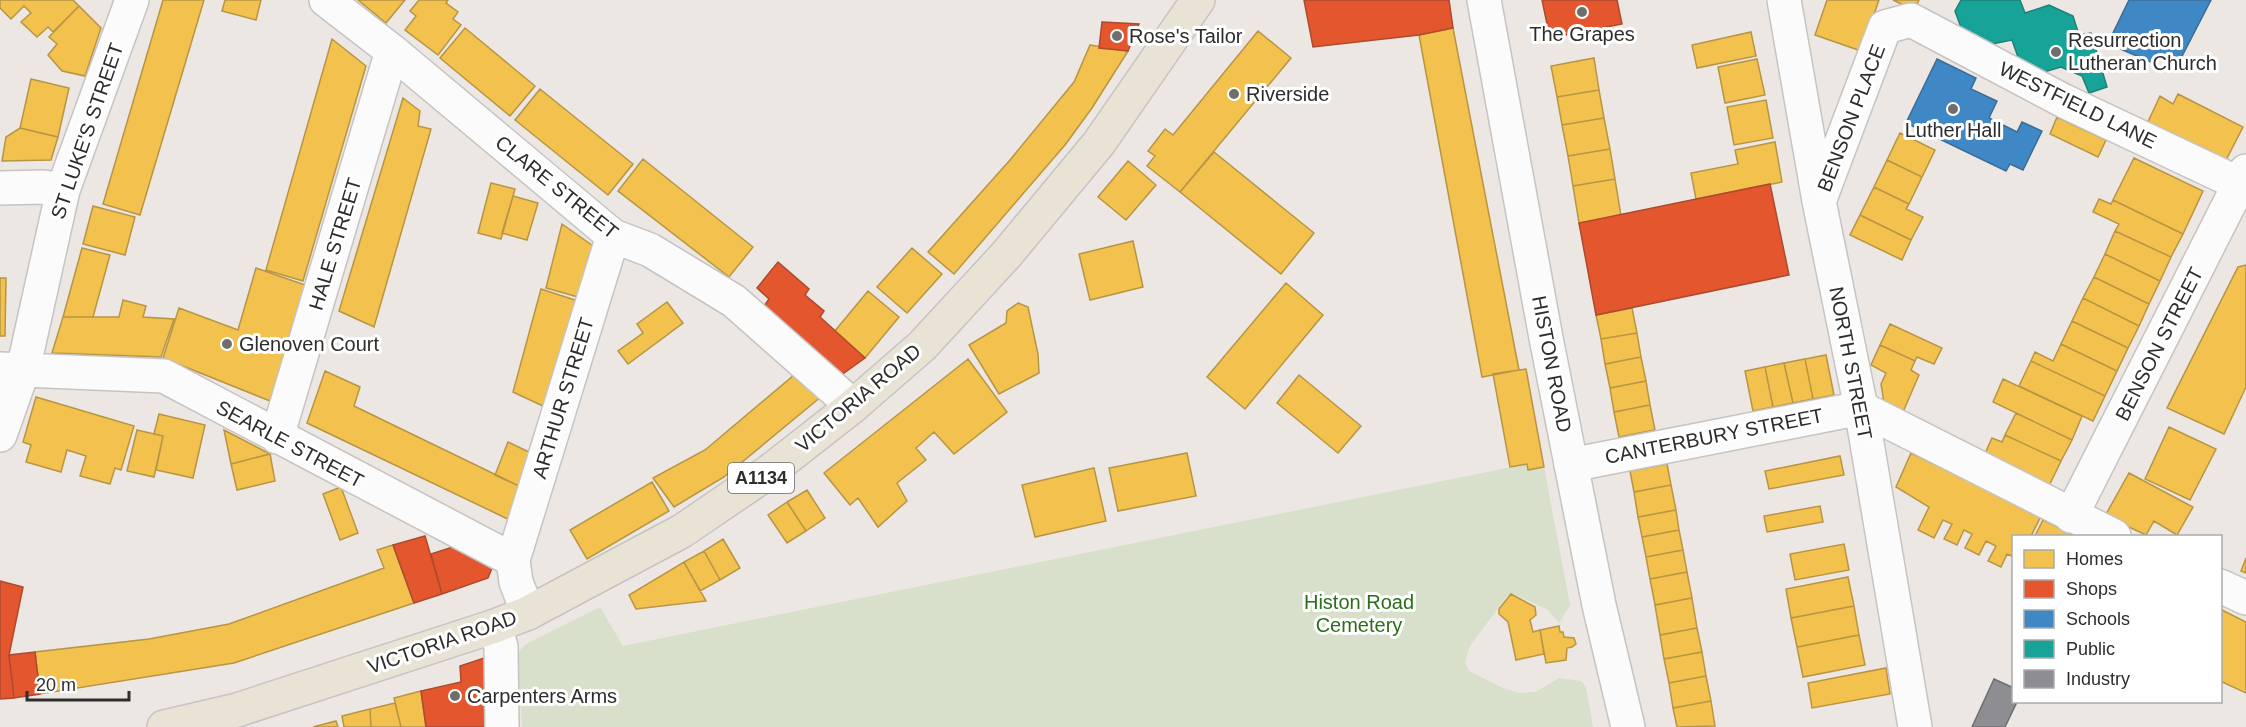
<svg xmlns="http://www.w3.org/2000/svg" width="2246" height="727" font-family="Arial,sans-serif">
  <rect width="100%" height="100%" fill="#ece7e2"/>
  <path fill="#d8dfca" d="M1527 464 1528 470 1544 467 1570 605 1559 623 1548 610 1514 594 1507 596 1470 646 1465 662 1469 671 1503 688 1520 693 1536 692 1559 678 1581 681 1586 687 1593 727H522L517 653 526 644 600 607 623 646Z"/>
  <path fill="#f2c14e" stroke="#b79544" stroke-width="1.5" d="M0 0H73L79 6 53 32 48 27 37 37 21 22 31 13 24 6 11 19 0 8Z
    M163 0H204L140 215 103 204Z
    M225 0H261L256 20 222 11Z
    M358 0H405L386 23Z
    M419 0H448L446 3 458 12 453 19 461 25 438 55 405 30 416 16 410 11Z
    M1827 0H1879L1861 51 1815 35Z
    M1893 0H1919L1914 10Z
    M79 6 101 28 85 76 62 71 48 55 57 44 49 37Z
    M465 28 535 86 510 116 440 58Z
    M1453 28 1519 370 1482 377 1419 35Z
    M1258 31 1291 58 1180 192 1147 166 1155 156 1148 151 1165 129 1173 135Z
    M1751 32 1756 56 1697 68 1692 45Z
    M332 39 366 66 303 281 266 270Z
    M1090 45 1128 51 1092 108 1065 145 954 274 928 252 1010 160 1074 82Z
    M1594 58 1599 90 1557 97 1551 66Z
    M1757 59 1765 95 1725 103 1718 67Z
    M31 79 69 88 58 137 20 128Z
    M540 89 633 164 608 195 515 120Z
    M1599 90 1604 118 1562 125 1557 97Z
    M2178 94 2243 127 2225 162 2147 124 2160 96 2173 104Z
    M403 98 420 111 418 126 431 129 374 327 339 311Z
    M1766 100 1773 138 1734 145 1727 107Z
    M2057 117 2106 140 2098 157 2050 134Z
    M1604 118 1610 149 1568 156 1562 125Z
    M20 128 58 137 51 160 2 161 6 137Z
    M1900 133 1935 150 1922 177 1887 160Z
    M1775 142 1782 182 1696 199 1691 173 1738 164 1735 150Z
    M1610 149 1615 179 1573 186 1568 156Z
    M1214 152 1314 233 1281 274 1180 192Z
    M2134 158 2203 191 2183 234 2113 200Z
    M643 159 753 247 729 277 618 191Z
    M1887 160 1922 177 1909 204 1874 187Z
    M1128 161 1156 185 1126 220 1098 197Z
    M1615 179 1621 216 1579 223 1573 186Z
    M491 183 515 189 501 239 478 233Z
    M1874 187 1909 204 1906 209 1923 217 1911 240 1860 215Z
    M513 196 538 203 527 240 502 233Z
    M2099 199 2111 204 2113 200 2183 234 2171 257 2115 231 2119 224 2093 212Z
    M93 206 135 217 125 255 83 244Z
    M1860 215 1911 240 1902 260 1850 235Z
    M562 224 596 248 578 297 546 288Z
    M2115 231 2171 257 2160 281 2105 254Z
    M1133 241 1143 287 1090 300 1079 254Z
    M82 248 110 255 93 317H63Z
    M912 248 942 274 907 313 877 287Z
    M2105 254 2160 281 2149 304 2094 277Z
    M2246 265V387L2224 434 2167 408 2238 267Z
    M256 268 305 285 270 401 163 358 179 308 238 330Z
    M2094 277 2149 304 2139 326 2083 298Z
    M0 278H6L5 336H0Z
    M1286 283 1323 315 1245 409 1207 377Z
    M541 289 578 301 547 408 513 392Z
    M868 291 899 317 865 358 834 332Z
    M2083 298 2139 326 2128 348 2072 321Z
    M123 300 146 306 143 317 174 319 161 357 52 353 63 317H119Z
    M667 302 683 323 628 364 618 351 643 333 637 324Z
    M1018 303 1028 307 1038 354 1039 373 999 394 969 345 1006 323 1007 311Z
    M1632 308 1637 333 1601 339 1596 315Z
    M2072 321 2128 348 2117 371 2061 344Z
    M1890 324 1942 348 1934 364 1917 357 1915 361 1880 345Z
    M1637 333 1641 357 1605 364 1601 339Z
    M2061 344 2117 371 2105 396 2031 361 2035 352 2053 361Z
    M1880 345 1915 361 1911 370 1919 375 1903 412 1884 403 1881 384 1886 373 1871 365Z
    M1826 355 1834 395 1813 399 1805 359Z
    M1641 357 1646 381 1610 388 1605 364Z
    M968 359 1007 412 954 454 934 432 916 448 926 460 897 483 907 501 878 527 858 498 850 505 824 473Z
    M1805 359 1813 399 1793 403 1784 363Z
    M2031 361 2105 396 2093 421 2019 386Z
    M1784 363 1793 403 1773 407 1765 367Z
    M1765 367 1773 407 1753 411 1745 371Z
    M1526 369 1544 467 1528 470 1527 464 1510 467 1493 374Z
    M800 370 822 396 724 477 674 507 653 478 705 450Z
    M325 371 360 387 354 406 523 488 514 522 307 423Z
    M1299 375 1361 426 1338 453 1277 403Z
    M2003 379 2082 416 2072 440 1993 402Z
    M1646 381 1650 405 1614 412 1610 388Z
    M36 397 134 426 121 470 115 468 110 484 80 476 86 456 67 450 61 472 26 462 31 445 23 442Z
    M1650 405 1655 430 1619 437 1614 412Z
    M2016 413 2072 440 2061 461 2005 435Z
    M159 414 205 425 193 478 156 470 163 436 154 434Z
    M2169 427 2216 449 2190 500 2145 479Z
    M137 430 163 436 154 477 127 471Z
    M224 430 270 454 231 464Z
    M2005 435 2061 461 2048 488 1983 458 1992 438 2002 442Z
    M508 442 533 454 523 488 495 475Z
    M1187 453 1196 496 1118 511 1109 468Z
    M1911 453 2041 516 2031 536H2014V557L2007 554 2001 567 1988 561 1996 546 1986 541 1979 555 1965 548 1972 534 1964 530 1957 545 1944 539 1952 524 1943 520 1934 538 1918 530 1929 507 1896 487Z
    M270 454 275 481 237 490 231 464Z
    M1840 456 1844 475 1769 489 1765 471Z
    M1667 464 1671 485 1634 492 1630 471Z
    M1094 468 1106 521 1035 537 1022 485Z
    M2129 473 2193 507 2177 535 2154 521 2146 535 2105 516Z
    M652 482 669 511 587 559 570 530Z
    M1671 485 1676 510 1638 517 1634 492Z
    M341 487 358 533 340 540 323 494Z
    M807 490 825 518 806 531 787 502Z
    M787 502 806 531 787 543 768 515Z
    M1820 506 1823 522 1767 532 1764 516Z
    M1676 510 1679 530 1642 537 1638 517Z
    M2043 520 2077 536H2035Z
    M1679 530 1683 550 1646 557 1642 537Z
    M723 539 740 568 720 580 704 551Z
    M1844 544 1849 570 1795 580 1790 554Z
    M393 545 414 603 234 663 40 694 35 652 149 639 229 624 384 568 377 550Z
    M1683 550 1687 572 1650 579 1646 557Z
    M704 551 720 580 700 591 684 562Z
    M2246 558V573L2241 571Z
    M684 562 706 601 636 609 629 595Z
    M1687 572 1692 598 1655 605 1650 579Z
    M1848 577 1854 606 1791 618 1786 589Z
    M1511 594 1535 607 1536 615 1530 620 1533 632 1540 630 1544 654 1516 660 1508 622 1499 614V609Z
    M1692 598 1697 628 1660 635 1655 605Z
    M1854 606 1859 635 1797 647 1791 618Z
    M2220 609 2246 622V693L2220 681Z
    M1559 626 1560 632H1563L1564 637 1574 638 1576 644 1572 647 1567 648 1566 660 1546 663 1540 630Z
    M1697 628 1702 652 1664 659 1660 635Z
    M1859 635 1865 665 1803 677 1797 647Z
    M1702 652 1706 676 1669 683 1664 659Z
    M1886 668 1890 694 1812 708 1808 683Z
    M1706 676 1711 701 1673 708 1669 683Z
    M421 691 426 727H401L394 698Z
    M1711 701 1715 726 1677 727 1673 708Z
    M395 703 401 727H371L370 709Z
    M370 709 371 727H344L342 716Z
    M336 721 338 727H313Z"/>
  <path fill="#e4572e" stroke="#ad4a2e" stroke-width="1.5" d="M1304 0H1449L1453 28 1419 35 1313 47Z
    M1542 0H1617L1622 24 1550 38Z
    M1102 22 1139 24 1128 51 1099 48Z
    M1770 184 1789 275 1596 315 1579 223Z
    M778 262 809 289 805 295 824 311 820 317 865 358 837 378 762 309 769 299 757 288Z
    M425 536 442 594 414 603 393 545Z
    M459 545 494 563 488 578 442 594 431 554Z
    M0 581 23 587 9 655 14 698 0 699Z
    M35 652 40 694 14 698 9 655Z
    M484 658 490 663V727H426L421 691 461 682 460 666Z"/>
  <path fill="#3f88c5" stroke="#3a6d97" stroke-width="1.5" d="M2129 0H2211L2178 64 2156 53 2151 62 2116 47 2121 37 2113 33Z
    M1937 59 1976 78 1971 89 1997 101 1989 118 2017 132 2022 122 2042 131 2023 170 2010 164 2006 171 1906 123Z"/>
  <path fill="#17a398" stroke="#1e8078" stroke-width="1.5" d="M1961 0H2020L2025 13 2049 5 2073 16 2079 35 2091 33 2107 87 2089 93 2082 76 2061 67 2044 72 2019 60 2012 40 1987 45 1963 33 1955 11Z"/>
  <path fill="#8d8d92" stroke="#707074" stroke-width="1.5" d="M1994 679 2014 688V702H2017L2005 727H1972Z"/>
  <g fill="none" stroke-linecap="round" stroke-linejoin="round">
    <defs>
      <path id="street" d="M326 0 392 51 613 236 650 250 734 301 853 406
        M1784 0 1819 201 1861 408 1915 727
        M0 188 44 187 63 190
        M1820 199 1885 27 1911 20 2064 101 2246 187
        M0 369 164 376 513 560 516 582 528 613
        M0 435 23 370 63 190 132 0
        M277 437 392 51
        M1571 465 1861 408 2114 536
        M2071 516 2246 171
        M513 560 613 236
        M2220 586 2246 598
        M495 626 501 647 502 727"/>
      <path id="secondary" d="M1484 0 1546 338 1599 605 1628 727"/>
      <path id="primary" d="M164 727 237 710 495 626 528 613 682 531 770 471 853 406 922 346 1006 255 1099 143 1198 0"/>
    </defs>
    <use href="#street" stroke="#c5c4c3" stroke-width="36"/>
    <use href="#secondary" stroke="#c5c4c3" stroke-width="36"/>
    <use href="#primary" stroke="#c6c4c3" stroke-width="36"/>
    <use href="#street" stroke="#fcfbfb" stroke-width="33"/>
    <use href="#secondary" stroke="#fcfbfb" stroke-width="33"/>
    <use href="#primary" stroke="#e8e3d4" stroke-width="33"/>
  </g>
  <g fill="#706e6c" stroke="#fff" stroke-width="2">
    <circle cx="1582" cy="12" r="6"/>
    <circle cx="1117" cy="36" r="6"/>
    <circle cx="2056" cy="52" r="6"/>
    <circle cx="1234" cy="94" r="6"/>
    <circle cx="1953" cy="109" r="6"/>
    <circle cx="227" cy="344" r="6"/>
    <circle cx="455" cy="696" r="6"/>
  </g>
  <g text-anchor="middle" stroke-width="6" stroke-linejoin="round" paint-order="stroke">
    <rect fill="#fff" stroke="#6c6c6c" stroke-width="1.5" x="728" y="463" width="66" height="30" rx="4.5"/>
    <g font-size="18" font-weight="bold" fill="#2d2d2d">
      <text x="761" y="484">A1134</text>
    </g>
    <g font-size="20" fill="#2d2d2d" stroke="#fff" text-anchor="start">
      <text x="1582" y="41" text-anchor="middle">The Grapes</text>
      <text x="1129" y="43">Rose's Tailor</text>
      <text x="2068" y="47">Resurrection<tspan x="2068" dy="23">Lutheran Church</tspan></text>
      <text x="1246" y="101">Riverside</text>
      <text x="1953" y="137" text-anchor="middle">Luther Hall</text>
      <text x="239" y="351">Glenoven Court</text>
      <text x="467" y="703">Carpenters Arms</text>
    </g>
    <g font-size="20" fill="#2d2d2d" stroke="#fff">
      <text transform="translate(2078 105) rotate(26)" y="7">WESTFIELD LANE</text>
      <text transform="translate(1851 118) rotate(-69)" y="7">BENSON PLACE</text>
      <text transform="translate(87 131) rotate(-71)" y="7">ST LUKE'S STREET</text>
      <text transform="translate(557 187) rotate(39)" y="7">CLARE STREET</text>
      <text transform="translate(335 244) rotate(-73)" y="7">HALE STREET</text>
      <text transform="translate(2159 344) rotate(-63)" y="7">BENSON STREET</text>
      <text transform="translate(1851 363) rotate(79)" y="7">NORTH STREET</text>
      <text transform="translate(1552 364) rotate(79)" y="7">HISTON ROAD</text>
      <text transform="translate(563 398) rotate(-73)" y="7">ARTHUR STREET</text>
      <text transform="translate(858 398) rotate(-40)" y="7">VICTORIA ROAD</text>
      <text transform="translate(1714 436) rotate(-11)" y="7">CANTERBURY STREET</text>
      <text transform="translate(290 444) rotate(28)" y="7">SEARLE STREET</text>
      <text transform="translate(442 642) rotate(-19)" y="7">VICTORIA ROAD</text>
    </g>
    <g font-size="20" fill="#2a6f18" stroke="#fff">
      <text x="1359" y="609">Histon Road<tspan x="1359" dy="23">Cemetery</tspan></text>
    </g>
  </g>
  <rect x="2012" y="535" width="210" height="168" fill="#ffffff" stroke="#ababab" stroke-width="1.5"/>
  <rect x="2024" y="550" width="30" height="18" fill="#f2c14e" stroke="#ababab" stroke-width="1.5"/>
  <text x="2066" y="565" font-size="18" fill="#2d2d2d">Homes</text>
  <rect x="2024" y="580" width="30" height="18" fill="#e4572e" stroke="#ababab" stroke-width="1.5"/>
  <text x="2066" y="595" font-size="18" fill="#2d2d2d">Shops</text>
  <rect x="2024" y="610" width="30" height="18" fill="#3f88c5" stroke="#ababab" stroke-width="1.5"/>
  <text x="2066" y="625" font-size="18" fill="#2d2d2d">Schools</text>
  <rect x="2024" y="640" width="30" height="18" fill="#17a398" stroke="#ababab" stroke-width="1.5"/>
  <text x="2066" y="655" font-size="18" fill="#2d2d2d">Public</text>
  <rect x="2024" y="670" width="30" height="18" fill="#8d8d92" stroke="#ababab" stroke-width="1.5"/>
  <text x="2066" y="685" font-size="18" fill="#2d2d2d">Industry</text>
  <path d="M27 691v9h102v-9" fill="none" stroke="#2d2d2d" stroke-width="3"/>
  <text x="36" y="691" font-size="18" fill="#2d2d2d" stroke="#ffffff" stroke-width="4.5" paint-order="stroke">20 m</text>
</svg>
